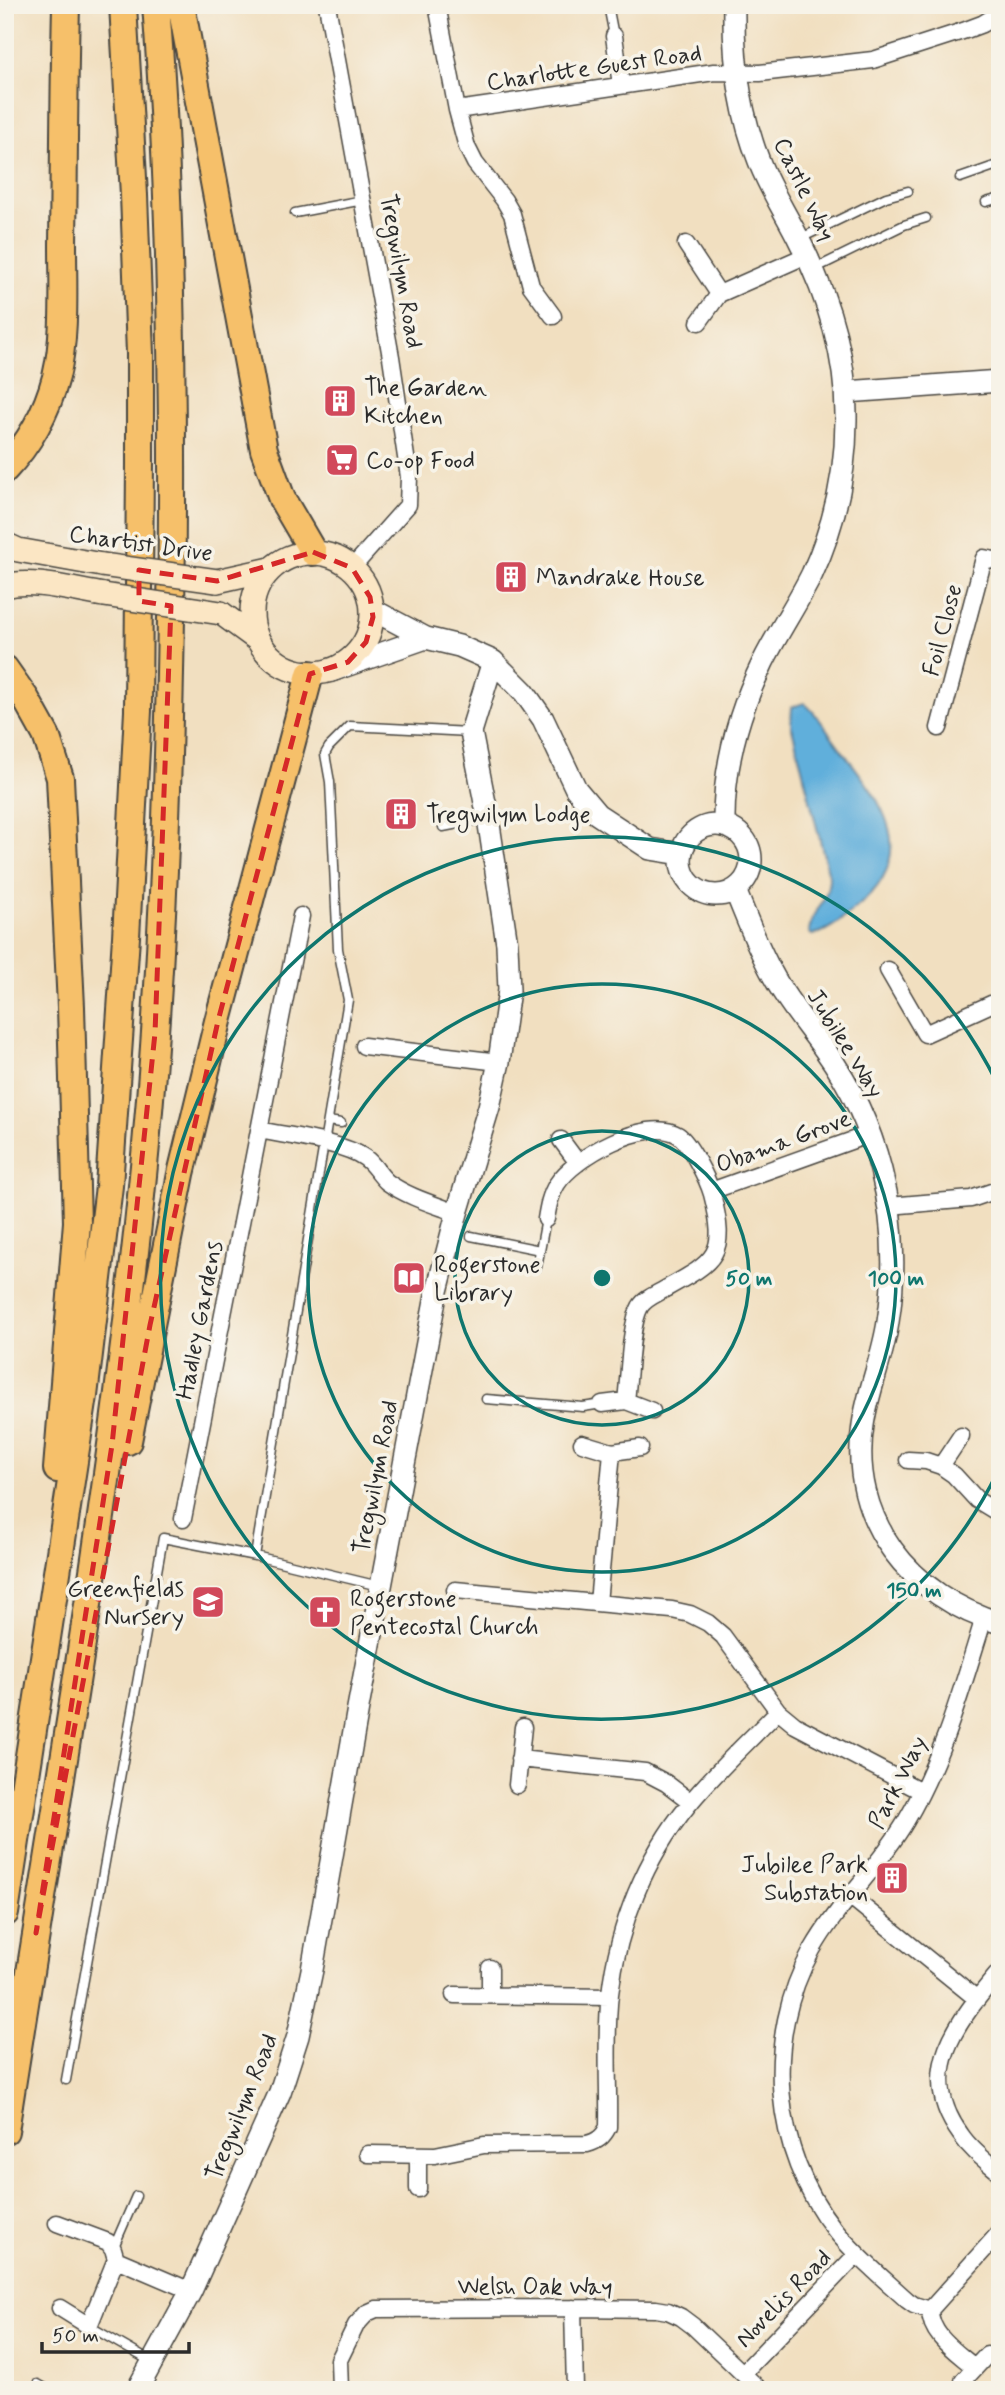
<svg xmlns="http://www.w3.org/2000/svg" width="1005" height="2395" font-family="Mynerve,sans-serif">
  <rect width="100%" height="100%" fill="#f7f3e8"/>
  <filter id="ink" filterUnits="userSpaceOnUse"><feTurbulence type="fractalNoise" baseFrequency=".0143" numOctaves="2"/><feDisplacementMap in="SourceGraphic" scale="14" xChannelSelector="R" yChannelSelector="G"/><feConvolveMatrix kernelMatrix="1 2 1 2 8 2 1 2 1" color-interpolation-filters="sRGB"/></filter>
  <filter id="wash" filterUnits="userSpaceOnUse"><feTurbulence type="fractalNoise" baseFrequency=".00686" numOctaves="4" result="noise"/><feDisplacementMap in="SourceGraphic" scale="28" xChannelSelector="R" yChannelSelector="G"/><feGaussianBlur stdDeviation="1.57" result="paint"/><feColorMatrix in="noise" values="0 0 0 0 0 0 0 0 0 0 0 0 0 0 0 0 0 1.4 0 .05"/><feComposite in="paint" operator="in"/></filter>
  <g filter="url(#wash)">
    <rect width="100%" height="100%" fill="#f1dfc0"/>
    <path fill="#61afdb" stroke="#466d83" stroke-width="2" d="M804 703C818 714 830 735 841 749 881 801 923 853 857 907 844 917 829 932 812 935L809 933C810 912 829 903 829 876L791 724 792 707Z"/>
  </g>
  <g filter="url(#ink)">
    <g fill="none" stroke-linecap="round" stroke-linejoin="round">
      <defs>
        <path id="service" d="M608 5 614 36
          M960 178 1000 164
          M986 202 1000 198
          M295 213 363 200
          M799 239 886 197 908 191
          M814 269 904 225 926 218
          M443 827 488 818
          M328 1121 341 1123
          M471 1236 540 1250
          M537 1267 546 1219
          M486 1399 583 1407 602 1404
          M255 1556 348 1000 338 949 330 782 325 754 329 747 350 726 470 732
          M66 2080 163 1538 255 1556 379 1586
          M113 2249 136 2196
          M89 2326 150 2361
          M38 2384 49 2390"/>
        <path id="minor" d="M327 5 391 357 409 477 408 505 352 568
          M437 5 457 110 467 147 475 163 504 200 512 214 531 286 553 316
          M614 36 621 85
          M457 110 714 72 760 73 873 60 966 30 982 24 1000 13
          M686 244 719 294
          M699 322 719 294 807 255
          M939 728 984 558 1000 561
          M888 970 925 1034 1000 1000
          M364 1046 499 1062
          M259 1130C287 1136 343 1142 365 1158 374 1164 379 1175 387 1182 408 1197 433 1204 457 1213
          M561 1140 578 1163
          M711 1191 870 1134
          M889 1206 971 1199 1000 1189
          M546 1219C548 1207 550 1195 557 1184 574 1157 647 1116 678 1135 689 1142 708 1180 712 1194 728 1255 716 1261 665 1289 657 1294 645 1298 640 1307 630 1324 629 1379 626 1401
          M602 1404 626 1401 652 1411
          M582 1443 612 1452 598 1603
          M612 1452 640 1448
          M908 1460 926 1461 941 1466 954 1475 977 1500 1000 1514
          M941 1466 961 1436
          M183 1519 301 916
          M455 1590 672 1610 690 1614 708 1623 723 1636 778 1711 795 1725 921 1791
          M519 1759 645 1772 666 1783 691 1802
          M517 1785 523 1727
          M851 1897 977 1999
          M490 1968V1995
          M1000 1971C959 2020 914 2072 961 2135 971 2150 986 2161 1000 2173
          M454 1995 610 1997
          M368 2154 435 2155 484 2145 587 2144C598 2141 603 2137 608 2127 609 2085 605 2036 610 1994 618 1925 645 1858 689 1804 716 1771 748 1742 778 1711
          M418 2189V2155
          M57 2223 108 2242 113 2249 116 2259
          M60 2308 89 2326 116 2259 191 2291
          M573 2308 575 2390
          M930 2310 914 2305 907 2300C883 2278 856 2256 835 2230 772 2151 763 2038 812 1950 838 1904 879 1867 906 1821 943 1758 962 1688 984 1618
          M930 2310 1000 2232
          M930 2310C930 2336 957 2352 975 2368
          M743 2373 857 2254
          M963 2381 987 2355
          M340 2390 339 2360 356 2325 367 2313 376 2309 573 2308 656 2309 668 2311 681 2317 693 2326 760 2390"/>
        <path id="tertiary" d="M846 392 1000 381
          M373 610 426 638 459 646 493 661 524 692 543 719 576 789 597 814 650 849 681 854
          M331 671 426 638
          M681 860a35 35 0 1 1 70 0a35 35 0 1 1-70 0Z
          M724 826C723 769 738 713 763 662 778 632 797 604 812 574 834 526 846 472 846 420 847 357 828 297 800 242 787 215 770 190 759 161 739 111 733 59 734 5
          M735 890C747 919 758 949 774 977 788 1003 808 1026 825 1050 851 1086 870 1127 881 1170 894 1220 896 1271 888 1322 883 1357 868 1390 863 1425 848 1520 911 1597 1000 1623
          M137 2390 191 2291 280 2092 298 2036 312 1970 358 1708 436 1295 457 1213 489 1107 499 1062 509 990 507 944 488 818 471 732 493 661"/>
        <path id="secondary" d="M5 544 18 550 102 565
          M252 613a60 60 0 1 1 120 0a60 60 0 1 1-120 0Z
          M217 581 271 569
          M5 586C32 578 76 591 104 595
          M221 613 258 640"/>
        <path id="primary" d="M181 5 264 450 282 499 313 552
          M5 469C29 444 47 411 56 377 66 336 63 287 63 245 64 165 64 85 66 5
          M5 669 26 699 46 735 60 778 71 1007 77 1222 57 1469
          M128 1441 181 1174 218 1021 310 674
          M5 1913 84 1396 109 1186 126 937 138 711 140 464V354L134 195 123 5
          M5 2131C53 1819 109 1509 141 1196 161 1003 168 810 171 617 174 413 172 209 156 5"/>
      </defs>
      <use href="#service" stroke="#494641" stroke-width="11"/>
      <use href="#minor" stroke="#494641" stroke-width="19"/>
      <use href="#tertiary" stroke="#494641" stroke-width="24"/>
      <use href="#secondary" stroke="#494641" stroke-width="26"/>
      <use href="#primary" stroke="#494641" stroke-width="30"/>
      <use href="#service" stroke="#fff" stroke-width="8"/>
      <use href="#minor" stroke="#fff" stroke-width="16"/>
      <use href="#tertiary" stroke="#fff" stroke-width="21"/>
      <use href="#secondary" stroke="#fbe6c4" stroke-width="23"/>
      <use href="#primary" stroke="#f6c06b" stroke-width="26"/>
      <defs>
        <path id="secondary-bridge" d="M102 565 217 581
          M104 595 221 613"/>
      </defs>
      <use href="#secondary-bridge" stroke="#494641" stroke-width="26" stroke-linecap="butt"/>
      <use href="#secondary-bridge" stroke="#fbe6c4" stroke-width="23"/>
    </g>
  </g>
  <path fill="none" stroke="#d62828" stroke-width="5" stroke-dasharray="14 9" stroke-linejoin="round" d="M313 552 352 568 370 597 373 617 366 642 348 662 310 674 218 1021 150 1325 36 1933 112 1445 155 1033 171 606 139 601V570L217 581Z"/>
  <g fill="none" stroke="#0f766e" stroke-width="3.5">
    <circle cx="602" cy="1278" r="147"/>
    <circle cx="602" cy="1278" r="294"/>
    <path d="M998 1471A441 441 0 1 1 998 1085"/>
  </g>
  <defs>
    <symbol id="building-square" viewBox="-11 -11 22 22"><rect x="-9" y="-9" width="18" height="18" rx="4" fill="#d1495b" stroke="#f7f3e8"/><path d="M-4-6H4V6H1V3H-1V6H-4ZM-2.5-4.3h1.7v1.8h-1.7ZM.8-4.3h1.7v1.8H.8ZM-2.5-1h1.7V.8h-1.7ZM.8-1h1.7V.8H.8Z" fill="#fff"/></symbol>
    <symbol id="supermarket-square" viewBox="-11 -11 22 22"><rect x="-9" y="-9" width="18" height="18" rx="4" fill="#d1495b" stroke="#f7f3e8"/><path d="M-6-5.5h2.5l.6 2H6L4.5 2H-2.5L-4.4-4H-6ZM-1.5 3.2a1.3 1.3 0 1 0 .1 0ZM3 3.2a1.3 1.3 0 1 0 .1 0Z" fill="#fff"/></symbol>
    <symbol id="library-square" viewBox="-11 -11 22 22"><rect x="-9" y="-9" width="18" height="18" rx="4" fill="#d1495b" stroke="#f7f3e8"/><path d="M-6-4Q-3-5.5-.7-3.5V5Q-3 3-6 4ZM6-4Q3-5.5 .7-3.5V5Q3 3 6 4Z" fill="#fff"/></symbol>
    <symbol id="school-square" viewBox="-11 -11 22 22"><rect x="-9" y="-9" width="18" height="18" rx="4" fill="#d1495b" stroke="#f7f3e8"/><path d="M0-5L7-2L0 1L-7-2ZM-4 1L0 2.5L4 1V4Q0 6-4 4Z" fill="#fff"/></symbol>
    <symbol id="church-square" viewBox="-11 -11 22 22"><rect x="-9" y="-9" width="18" height="18" rx="4" fill="#d1495b" stroke="#f7f3e8"/><path d="M-1.2-6h2.4v3.5h3.3v2.4h-3.3V6h-2.4V-.1h-3.3v-2.4h3.3Z" fill="#fff"/></symbol>
  </defs>
  <g fill-rule="evenodd">
    <use href="#building-square" x="321" y="382" width="38" height="38"/>
    <use href="#supermarket-square" x="323" y="441" width="38" height="38"/>
    <use href="#building-square" x="492" y="558" width="38" height="38"/>
    <use href="#building-square" x="382" y="795" width="38" height="38"/>
    <use href="#library-square" x="390" y="1259" width="38" height="38"/>
    <use href="#school-square" x="189" y="1583" width="38" height="38"/>
    <use href="#church-square" x="306" y="1593" width="38" height="38"/>
    <use href="#building-square" x="873" y="1859" width="38" height="38"/>
  </g>
  <g text-anchor="middle" stroke-width="7" stroke-linejoin="round" paint-order="stroke">
    <g font-size="24" fill="#2b2b2b" stroke="#f7f3e8">
      <text transform="translate(594 67) rotate(-8)" y="8">Charlotte Guest Road</text>
      <text transform="translate(805 189) rotate(64)" y="8">Castle Way</text>
      <text transform="translate(402 271) rotate(80)" y="8">Tregwilym Road</text>
      <text transform="translate(141 543) rotate(8)" y="8">Chartist Drive</text>
      <text transform="translate(942 630) rotate(-75)" y="8">Foil Close</text>
      <text transform="translate(846 1043) rotate(58)" y="8">Jubilee Way</text>
      <text transform="translate(783 1141) rotate(-20)" y="8">Obama Grove</text>
      <text transform="translate(199 1320) rotate(-79)" y="8">Hadley Gardens</text>
      <text transform="translate(375 1477) rotate(-79)" y="8">Tregwilym Road</text>
      <text transform="translate(897 1782) rotate(-63)" y="8">Park Way</text>
      <text transform="translate(241 2107) rotate(-68)" y="8">Tregwilym Road</text>
      <text x="535" y="2294">Welsh Oak Way</text>
      <text transform="translate(783 2298) rotate(-46)" y="8">Novelis Road</text>
    </g>
    <g font-size="24" fill="#2b2b2b" stroke="#f7f3e8" text-anchor="start">
      <text x="364" y="395">The Garden<tspan x="364" dy="28">Kitchen</tspan></text>
      <text x="366" y="468">Co-op Food</text>
      <text x="536" y="585">Mandrake House</text>
      <text x="426" y="822">Tregwilym Lodge</text>
      <text x="434" y="1272">Rogerstone<tspan x="434" dy="28">Library</tspan></text>
      <text x="184" y="1596" text-anchor="end">Greenfields<tspan x="184" dy="28">Nursery</tspan></text>
      <text x="350" y="1606">Rogerstone<tspan x="350" dy="28">Pentecostal Church</tspan></text>
      <text x="868" y="1872" text-anchor="end">Jubilee Park<tspan x="868" dy="28">Substation</tspan></text>
    </g>
  </g>
  <circle cx="602" cy="1278" r="10" fill="#0f766e" stroke="#f7f3e8" stroke-width="3.5"/>
  <g font-size="21" text-anchor="middle" font-weight="bold" fill="#0f766e" stroke="#f7f3e8" stroke-width="7" stroke-linejoin="round" paint-order="stroke">
    <text x="749" y="1285">50 m</text>
    <text x="896" y="1285">100 m</text>
    <text x="914" y="1597">150 m</text>
  </g>
  <rect width="1005" height="2395" fill="none" stroke="#f7f3e8" stroke-width="28"/>
  <path d="M42 2342v10h147v-10" fill="none" stroke="#2b2b2b" stroke-width="3.5"/>
  <text x="52" y="2342" font-size="21" fill="#2b2b2b" stroke="#f7f3e8" stroke-width="5" paint-order="stroke">50 m</text>
</svg>
